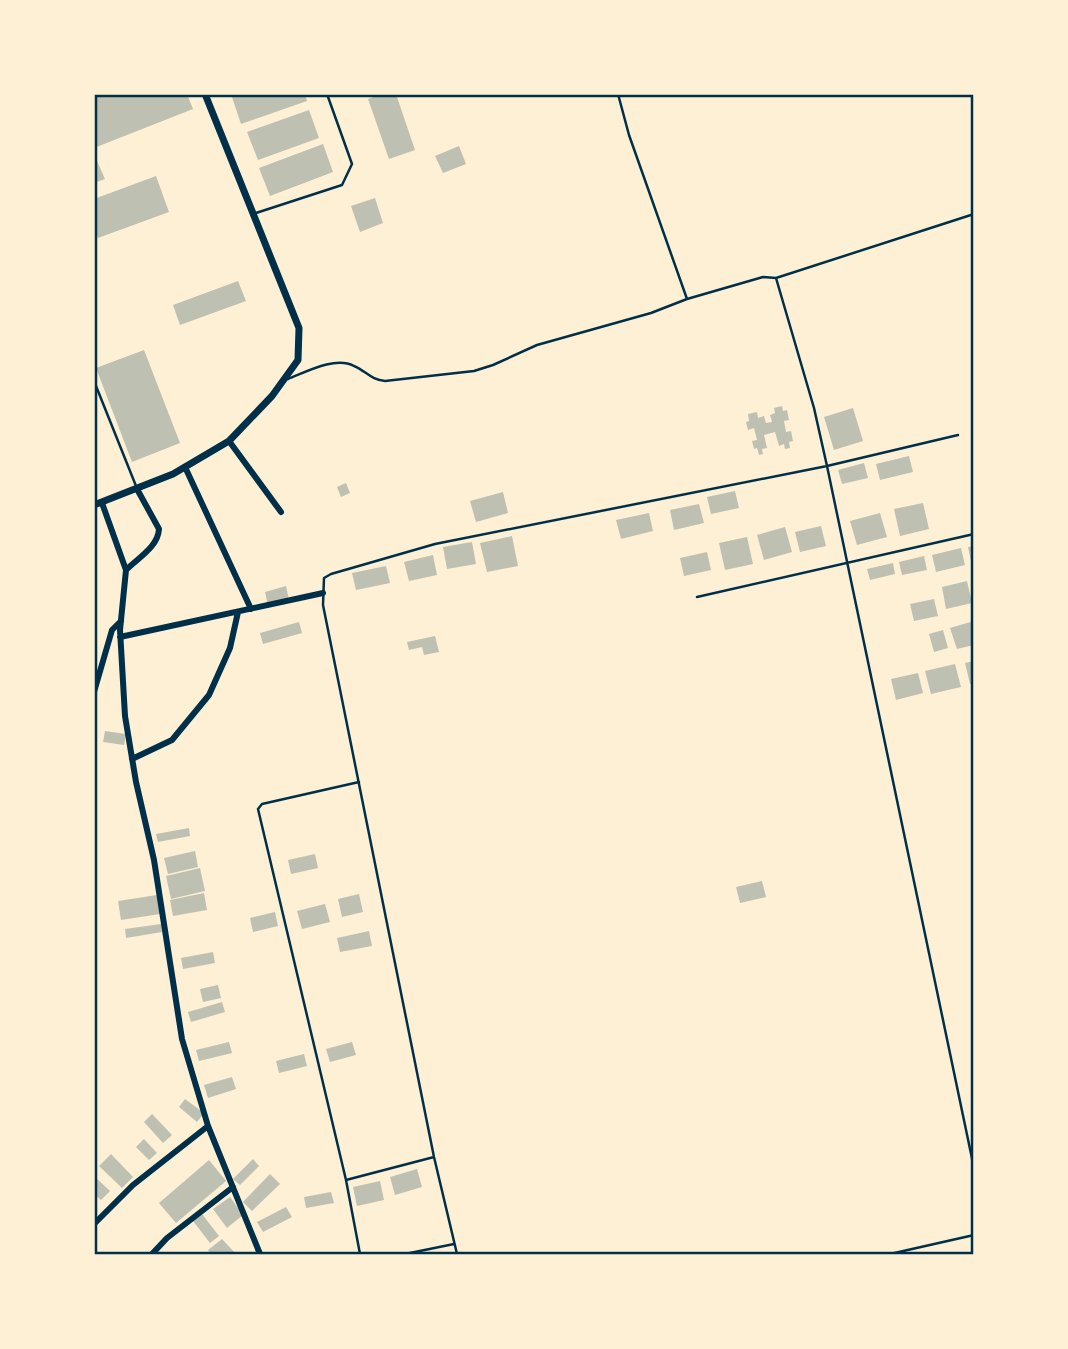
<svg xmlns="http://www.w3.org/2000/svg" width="1068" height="1349" font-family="'PT Serif',serif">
  <rect width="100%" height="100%" fill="#fdf0d5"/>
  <path fill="#bec0b2" d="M94 94H187L193 109 94 148Z
    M231 94H305L307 101 241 124Z
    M382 94H396L415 150 389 159 368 99Z
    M309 110 319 138 258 160 247 132Z
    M323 144 333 172 270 196 259 168Z
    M459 146 466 164 443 173 435 156Z
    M94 154 105 179 94 183Z
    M156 176 169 212 98 238 94 227V199Z
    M375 198 383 223 360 232 351 206Z
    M238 281 246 301 180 325 173 305Z
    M144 350 180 443 132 462 96 368Z
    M782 406 783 411 787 410 789 420 784 421 786 432 791 431 793 441 789 442 790 448 785 449 784 444 779 446 775 432 764 435 767 448 762 449 763 454 759 455 757 448 754 449 752 441 757 440 754 428 748 430 746 422 749 421 748 414 757 412 758 418 764 416 766 423 772 422 770 415 775 413 774 408Z
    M853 408 863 441 834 450 824 417Z
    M909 456 913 472 880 480 876 464Z
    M864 463 868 478 842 484 838 470Z
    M346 483 350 493 341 497 337 487Z
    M735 491 739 508 711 514 707 497Z
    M503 492 508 513 476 522 470 501Z
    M923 503 929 529 900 536 894 509Z
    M699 504 704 523 674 530 670 510Z
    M649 513 653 531 621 539 616 520Z
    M880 513 887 537 857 545 850 521Z
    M821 526 826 546 800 552 795 532Z
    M785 527 792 552 764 560 757 535Z
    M512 536 518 566 487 572 480 543Z
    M747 537 753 564 725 570 719 543Z
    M472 542 476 564 447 569 443 547Z
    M974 546V566H972L968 547Z
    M961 548 965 565 936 572 932 555Z
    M707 552 711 570 684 576 680 558Z
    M433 555 437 575 409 581 404 562Z
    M924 556 927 570 902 575 899 562Z
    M893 563 895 574 870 580 867 569Z
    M386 566 390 583 356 590 352 573Z
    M967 581 972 603 946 609 942 587Z
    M286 586 289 600 268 606 265 592Z
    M934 599 938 616 914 621 910 604Z
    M974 621V645L957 649 950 628Z
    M299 622 302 633 263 644 260 633Z
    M943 630 948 648 934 652 929 634Z
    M435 636 439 652 424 655 422 647 409 650 407 642Z
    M974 661V683L970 684 965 663Z
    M955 664 961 687 931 694 925 671Z
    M918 673 923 693 896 700 891 679Z
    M105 731 126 734 124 745 103 742Z
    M189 828 190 836 158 842 156 834Z
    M195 851 198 867 168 874 164 858Z
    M315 854 318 868 291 874 288 860Z
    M200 868 205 891 171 899 166 876Z
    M762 881 766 897 740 903 736 887Z
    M204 893 207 910 173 916 170 900Z
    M359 894 363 912 342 917 338 899Z
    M157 895 160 914 121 920 118 901Z
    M325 904 330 922 302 929 297 911Z
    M275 912 278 926 253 932 250 918Z
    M161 924 162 932 126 938 125 929Z
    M369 931 372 946 340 952 337 938Z
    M213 952 215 963 183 969 181 958Z
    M218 985 221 998 203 1002 200 989Z
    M222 1002 225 1012 191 1022 188 1012Z
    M229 1042 232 1053 199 1061 196 1050Z
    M352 1042 356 1055 330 1062 326 1049Z
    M304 1054 307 1066 279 1073 276 1061Z
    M232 1077 236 1089 208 1098 204 1085Z
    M185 1099 204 1113 197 1122 179 1107Z
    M152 1114 172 1135 163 1143 144 1122Z
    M144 1139 157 1153 149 1160 136 1147Z
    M111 1154 133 1177 122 1188 99 1166Z
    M253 1159 259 1166 240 1185 233 1179Z
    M209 1160 226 1181 176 1223 159 1203Z
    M417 1169 422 1187 395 1195 390 1177Z
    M270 1174 280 1184 252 1211 243 1202Z
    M94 1176 110 1191 101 1200 94 1194Z
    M380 1181 384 1200 357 1206 353 1187Z
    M331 1192 334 1203 306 1208 304 1197Z
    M230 1197 243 1215 227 1228 213 1209Z
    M286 1207 292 1217 263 1232 257 1222Z
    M202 1214 219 1236 210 1243 193 1221Z
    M222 1239 236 1254H211L208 1250Z"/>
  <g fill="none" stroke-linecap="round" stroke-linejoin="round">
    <path stroke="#003049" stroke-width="2.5" d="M618 94 629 135 687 299
      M256 213 342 185 352 164 327 94
      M776 278 974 214
      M288 379C306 372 335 356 354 366 366 371 371 380 385 381L474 371 493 365 537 345 651 313 687 299 763 277 776 278 814 408 827 466 974 1168
      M94 381 136 486
      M697 597 974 534
      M359 782 262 804 258 809 346 1180 360 1254
      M346 1180 434 1157
      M405 1254 454 1244
      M457 1254 434 1157 323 605 324 578 331 574 435 544 827 466 958 435
      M890 1254 974 1235"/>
    <path stroke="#003049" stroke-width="6" d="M229 441 281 512
      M185 467 251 609
      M102 503 126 570 120 630 125 716 136 782 154 860 182 1039 208 1126 260 1254
      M126 570C138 558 158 547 159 529L137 489
      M120 637 323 593
      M94 692 112 630 121 621
      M132 759 172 740 209 695 230 648 238 612
      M94 1224 133 1185 208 1126
      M152 1254 167 1238 233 1187"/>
    <path stroke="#003049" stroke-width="7" d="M94 505 173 474 229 441 272 396 298 360 299 328 205 94"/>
  </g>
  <rect width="1068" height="1349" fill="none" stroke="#fdf0d5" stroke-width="192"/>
  <rect x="96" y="96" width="876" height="1157" fill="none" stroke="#003049" stroke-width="2.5"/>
</svg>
